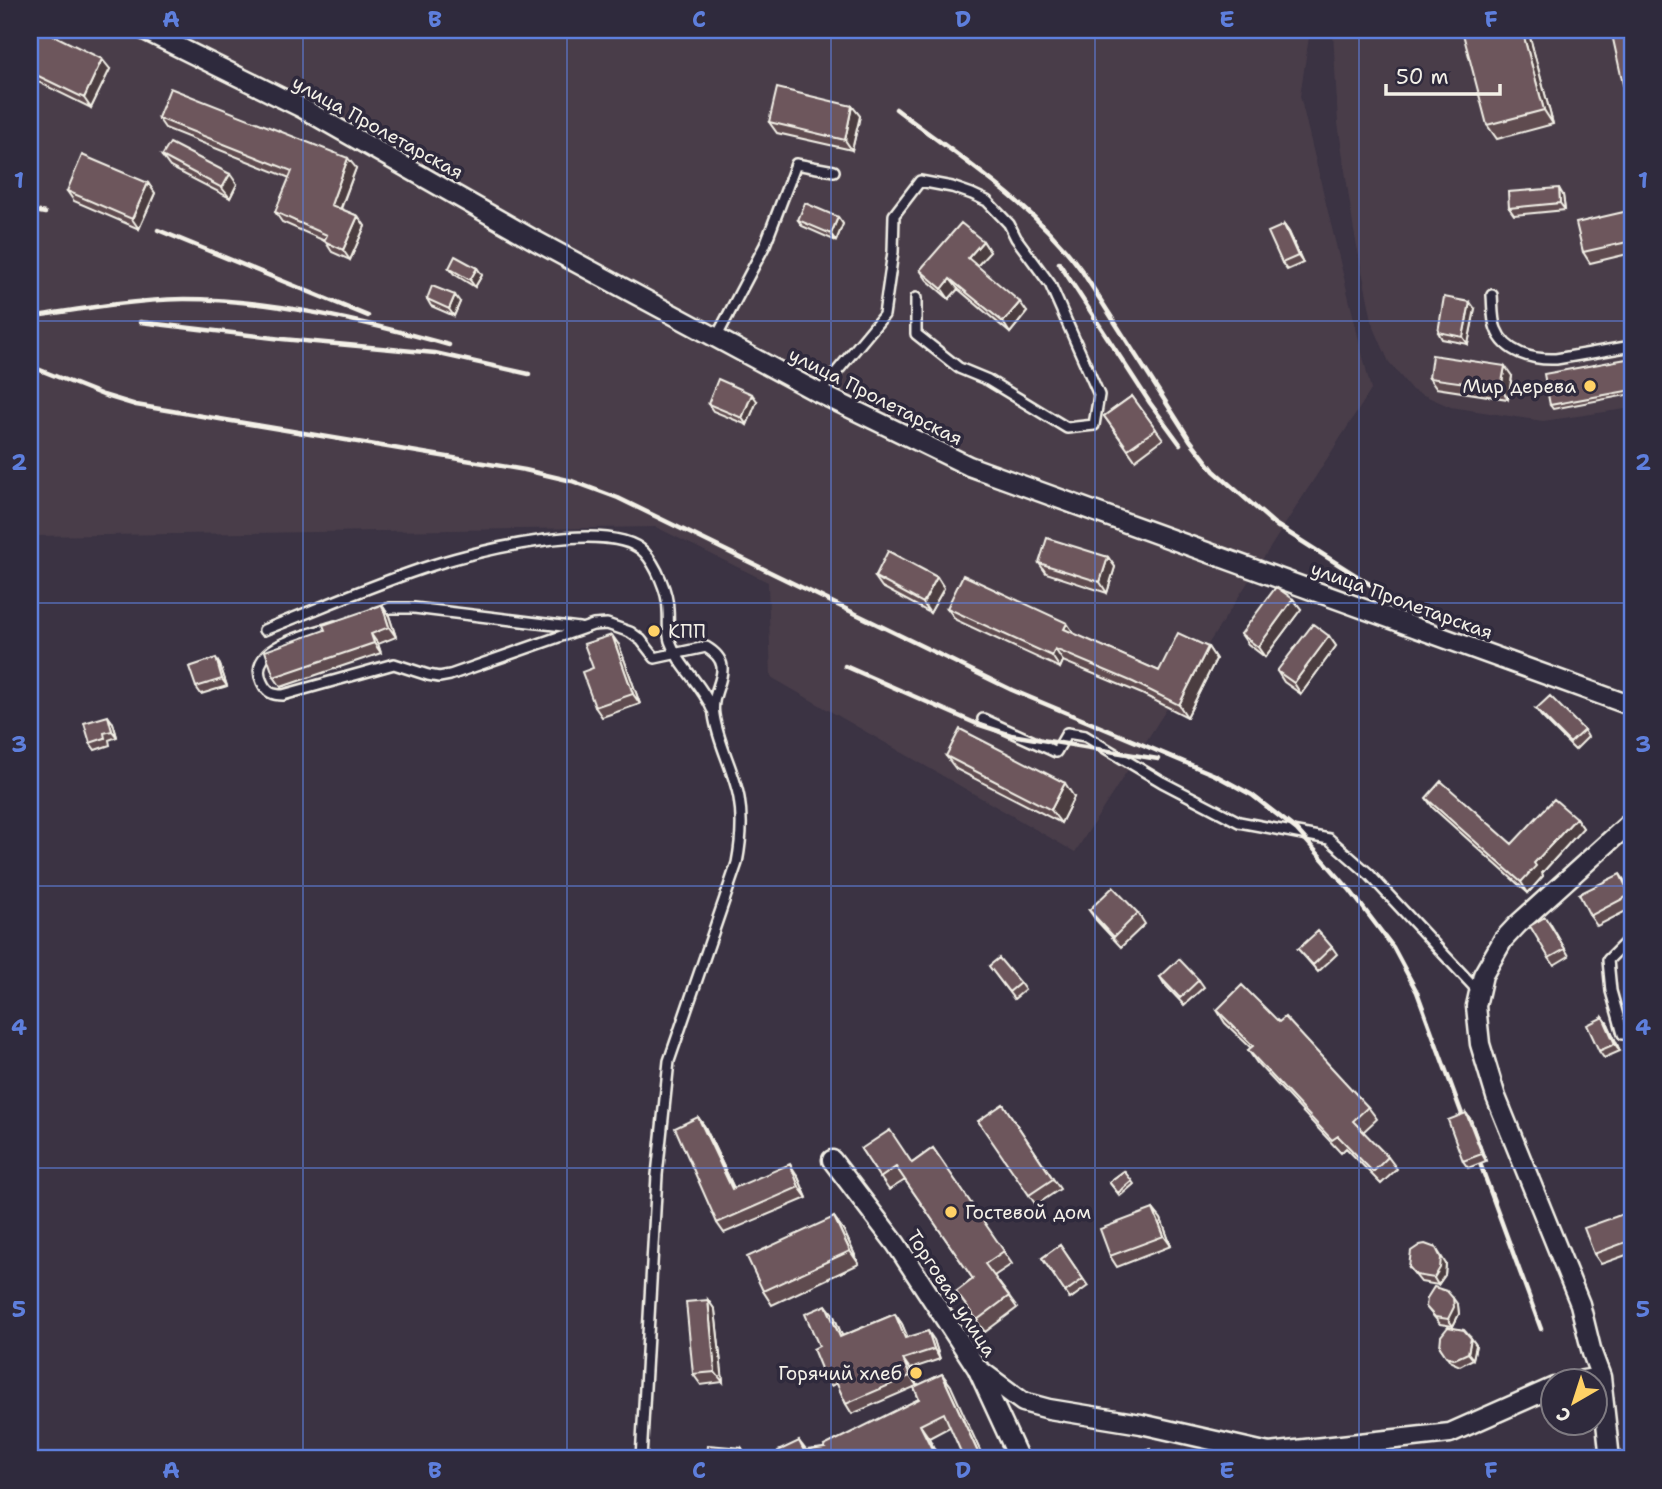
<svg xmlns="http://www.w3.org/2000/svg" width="1662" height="1489" font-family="'Shantell Sans',sans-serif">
  <rect width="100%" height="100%" fill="#3b3343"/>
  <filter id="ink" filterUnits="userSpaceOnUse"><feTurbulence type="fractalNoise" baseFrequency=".0143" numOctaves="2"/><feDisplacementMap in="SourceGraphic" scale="14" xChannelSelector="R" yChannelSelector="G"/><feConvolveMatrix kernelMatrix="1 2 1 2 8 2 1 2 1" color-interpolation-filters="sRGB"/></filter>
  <g filter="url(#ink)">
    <path fill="#4a3e4a" d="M30 30H1310L1300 96 1371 390 1075 852 771 677 768 582 656 527 30 536Z
      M1333 30H1632V408L1543 421 1451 407 1412 390 1389 362 1373 325 1354 231 1338 123Z"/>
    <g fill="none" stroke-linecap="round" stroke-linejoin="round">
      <defs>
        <path id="service" d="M1492 295C1493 306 1492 319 1496 329 1505 353 1533 360 1556 359L1632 346
          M716 338 765 245 796 164 834 171
          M819 393 884 315 893 252 894 215 920 181 952 187 972 194 987 201 1009 224 1016 238 1050 284 1099 395 1094 425 1067 428 988 380 959 368 916 334V298
          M375 613 390 608H414L579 628
          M335 626C312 634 245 646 262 682 267 693 273 695 283 695L394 664 428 675 439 677 450 675 593 625 607 624 630 632 641 640 655 658 706 647C740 667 709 687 714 715 718 744 734 770 739 798 743 820 741 842 737 863L669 1061 657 1175 641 1459
          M264 630C320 608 376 583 433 565 476 551 610 518 644 552 656 565 668 592 668 610 669 621 667 631 670 641 679 667 702 684 712 709
          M983 719 1056 752 1067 733 1085 736 1162 782 1239 822 1329 839 1369 874 1478 991
          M1623 1034 1611 991 1608 960 1624 944 1632 940"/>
        <path id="minor" d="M144 30 302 108 536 241 819 393 969 466 1632 706
          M832 1160 896 1244 977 1368 1019 1459
          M977 1368 1023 1402 1049 1409 1141 1424 1269 1453 1450 1433 1554 1387
          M1583 1380 1601 1377
          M1610 1459 1601 1377 1592 1353 1580 1304 1496 1097 1480 1044 1476 1006 1483 975 1503 940 1518 924 1632 821"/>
      </defs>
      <use href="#service" stroke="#f4f1e8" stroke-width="14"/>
      <use href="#minor" stroke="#f4f1e8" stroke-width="23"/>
      <use href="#service" stroke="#2f2a3d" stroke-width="9"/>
      <use href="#minor" stroke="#2f2a3d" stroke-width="18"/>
      <path stroke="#f4f1e8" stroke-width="4.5" d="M896 109C961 159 1034 204 1082 271L1190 440 1214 471 1278 527
        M30 210 45 213
        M158 230 368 316
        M1059 263 1150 403 1180 444
        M30 317C81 309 132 300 184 299 270 299 367 322 449 345
        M140 322 282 339 435 353 529 374
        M30 366 103 395 136 405 525 470 572 481 618 498 1012 690 1215 775 1252 795 1297 830 1349 889 1393 947 1417 992 1541 1329
        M1270 521 1371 585
        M845 666 977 724 1011 735 1158 759"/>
    </g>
    <path fill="#5e4b4f" stroke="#f4f1e8" stroke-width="2" d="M30 30 110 69 91 108 30 78Z
      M1528 30 1553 124 1497 139 1487 125Z
      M852 106 860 116 852 150 777 133 769 122Z
      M158 118 356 168 341 209 358 216 365 226 350 260 332 252 325 241 282 222 275 212 290 178 165 128Z
      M162 156 237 184 230 198 170 167Z
      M148 183 155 193 139 229 74 201 67 191Z
      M1563 195 1565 210 1514 215 1509 208Z
      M838 217 843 224 836 241 802 226 798 220Z
      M1632 217V253L1590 263 1583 252Z
      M1284 225 1289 232 1303 263 1287 270 1282 263Z
      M983 241 990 252 977 266 1027 312 1010 333 958 289 949 299 927 280 920 270Z
      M449 268H477L482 275 475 287 454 274Z
      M427 299 460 302 454 316 431 306Z
      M1475 309 1468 344 1442 339 1438 332Z
      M1632 358V394L1553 409 1550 405Z
      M1512 376 1508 399 1436 388 1429 378Z
      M1132 396 1163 439 1135 460 1104 416Z
      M757 401 747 425 713 411 708 404Z
      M1108 557 1115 567 1107 593 1046 573 1039 563Z
      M875 577H937L944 588 930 613 882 587Z
      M1293 599 1301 609 1265 657 1248 644 1241 634Z
      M382 605 389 616 396 637 378 644 381 653 281 687 274 677 325 630Z
      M947 608 1074 634 1159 671 1208 647 1216 659 1187 717 1142 694 1063 661 1060 668 956 620Z
      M1329 636 1336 646 1301 694 1284 682 1277 671Z
      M619 645 640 704 602 717 595 707 593 668Z
      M220 665 227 686 201 694 196 687Z
      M1536 709 1584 730 1588 737 1575 750 1541 716Z
      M113 723 117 737 109 740 110 745 95 750 90 743Z
      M946 756 1074 797 1061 823 956 769Z
      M1426 798 1512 844 1576 818 1583 828 1542 873 1543 876 1528 893 1433 808Z
      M1627 884 1632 896V908L1597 926 1590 916Z
      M1089 910 1138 913 1145 924 1121 947 1096 920Z
      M1550 923 1569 956 1554 965 1549 958Z
      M1332 947 1337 954 1318 972 1298 949Z
      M989 966 1020 983 1025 990 1014 999Z
      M1160 977 1199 980 1204 987 1184 1005 1164 984Z
      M1217 1010 1279 1022 1368 1107 1377 1119 1363 1132 1388 1157 1397 1169 1381 1184 1346 1148 1341 1153 1257 1063 1248 1050 1251 1048 1225 1023Z
      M1603 1017 1608 1024 1620 1051 1604 1058 1599 1051Z
      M1003 1104 1060 1189 1036 1205 1029 1195Z
      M1466 1113 1471 1120 1486 1161 1468 1168 1463 1161Z
      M698 1117 705 1127 734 1188 797 1175 807 1198 724 1233 717 1223Z
      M933 1148 1012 1264 994 1276 1017 1308 985 1332 956 1292 973 1279 905 1180 889 1190 861 1149 912 1163Z
      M1124 1171 1134 1184 1120 1196 1109 1182Z
      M1153 1209 1161 1219 1171 1246 1117 1267 1110 1256Z
      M834 1217 844 1231 859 1264 772 1305 763 1291Z
      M1630 1225 1632 1231V1253L1601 1264 1594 1254Z
      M1060 1245 1088 1286 1070 1299 1042 1258Z
      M1446 1264 1445 1275 1438 1285 1421 1282 1409 1267Z
      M708 1300 715 1310 723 1382 701 1385 693 1374Z
      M1458 1305 1459 1314 1453 1326 1440 1324 1426 1307Z
      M833 1314 842 1336 895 1314 902 1324 907 1337 934 1340 940 1359 910 1369 917 1386 942 1374 951 1386 950 1427 929 1438 939 1459H782L799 1441 806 1450 825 1448 919 1399 914 1387 852 1414 846 1404 837 1383 831 1386 824 1376 819 1346Z
      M1471 1338 1476 1345 1473 1359 1460 1366 1451 1362 1440 1347Z"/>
    <path fill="#4c3d40" stroke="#f4f1e8" stroke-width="2" d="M1522 30H1528L1553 124 1544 110Z
      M102 59 110 69 91 108 84 98Z
      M852 106 860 116 852 150 845 140Z
      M348 158 356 168 338 215 331 205Z
      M230 174 237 184 230 198 222 188Z
      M148 183 155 193 139 229 132 219Z
      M1559 188 1563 195 1565 210 1560 203Z
      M358 216 365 226 350 260 343 250Z
      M838 217 843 224 836 241 831 234Z
      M1284 225 1289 232 1303 263 1298 256Z
      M983 241 990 252 975 268 968 258Z
      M477 268 482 275 475 287 470 280Z
      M950 279 958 289 949 299 942 289Z
      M455 295 460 302 454 316 449 309Z
      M1020 302 1027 312 1010 333 1003 322Z
      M1470 302 1475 309 1468 344 1463 337Z
      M1505 366 1512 376 1508 399 1501 388Z
      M752 394 757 401 747 425 742 418Z
      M1108 557 1115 567 1107 593 1100 582Z
      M937 577 944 588 930 613 923 603Z
      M1293 599 1301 609 1265 657 1258 647Z
      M382 605 389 616 396 637 389 627Z
      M1067 623 1075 635 1064 629Z
      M371 634 378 644 381 653 374 643Z
      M612 635 619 645 640 704 633 694Z
      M1329 636 1336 646 1301 694 1294 683Z
      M1208 647 1216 659 1187 717 1179 705Z
      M1055 649 1063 661 1060 668 1052 656Z
      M216 658 220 665 227 686 222 679Z
      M108 716 113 723 117 737 112 731Z
      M1065 783 1074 797 1061 823 1051 810Z
      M1576 818 1583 828 1542 873 1543 876 1528 893 1521 882 1534 863Z
      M1620 874 1627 884 1632 896V899Z
      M1603 1017 1608 1024 1620 1051 1615 1044Z
      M1466 1113 1471 1120 1486 1161 1482 1154Z
      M698 1117 705 1127 739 1199 732 1189Z
      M790 1164 797 1175 807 1198 799 1187Z
      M1153 1209 1161 1219 1171 1246 1164 1236Z
      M1623 1214 1630 1225 1632 1231V1240Z
      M834 1217 844 1231 859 1264 850 1251Z
      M1436 1248 1446 1264 1445 1275 1438 1285 1434 1278Z
      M1453 1298 1458 1305 1459 1314 1453 1326 1448 1319Z
      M708 1300 715 1310 723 1382 715 1372Z
      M826 1305 833 1314 847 1347 840 1337Z
      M895 1314 902 1324 912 1347 905 1338Z
      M928 1331 934 1340 940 1359 934 1349Z
      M1471 1338 1476 1345 1473 1359 1468 1353Z
      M903 1359 910 1369 917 1386 910 1376Z
      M942 1374 951 1386 984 1459H981Z
      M920 1425 929 1438 939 1459H937Z
      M742 1448 749 1458V1459H741Z"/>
    <path fill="#6d575c" stroke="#f4f1e8" stroke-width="2" d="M30 30H43L102 59 84 98 30 72Z
      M1462 30H1522L1544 110 1487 125Z
      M1611 30H1632V125Z
      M170 88 348 158 331 205 358 216 343 250 324 241 327 235 275 212 292 171 158 118Z
      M777 88 852 106 845 140 769 122Z
      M170 143 230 174 222 188 162 156Z
      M82 155 148 183 132 219 67 191Z
      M1559 188 1560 203 1509 208 1508 192Z
      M805 203 838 217 831 234 798 220Z
      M1628 211 1632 228V241L1583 252 1576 223Z
      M961 223 983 241 968 258 1020 302 1003 322 950 279 942 289 920 270Z
      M1284 225 1298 256 1282 263 1268 232Z
      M455 256 477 268 470 280 449 268Z
      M432 286 455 295 449 309 427 299Z
      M1444 297 1470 302 1463 337 1438 332Z
      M1432 355 1505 366 1501 388 1429 378Z
      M1632 358V390L1550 405 1544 374Z
      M718 379 752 394 742 418 708 404Z
      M1132 396 1156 429 1128 449 1104 416Z
      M1047 538 1108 557 1100 582 1039 563Z
      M888 551 937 577 923 603 875 577Z
      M963 575 1067 623 1064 629 1159 671 1178 633 1208 647 1179 705 1133 682 1055 649 1052 656 947 608Z
      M1276 587 1293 599 1258 647 1241 634Z
      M382 605 389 627 371 634 374 643 274 677 265 651 325 630 323 625Z
      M1313 624 1329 636 1294 683 1277 671Z
      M612 635 633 694 595 707 582 672 593 668 584 644Z
      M216 658 222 679 196 687 189 667Z
      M1550 696 1584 730 1570 743 1536 709Z
      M108 716 112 731 104 733 105 738 90 743 84 723Z
      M960 729 1065 783 1051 810 946 756Z
      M1441 781 1512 844 1554 799 1576 818 1534 863 1536 866 1521 882 1426 798Z
      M1620 874 1630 895 1590 916 1579 894Z
      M1113 887 1138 913 1114 937 1089 910Z
      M1545 917 1565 949 1549 958 1530 926Z
      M1318 931 1332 947 1313 965 1298 949Z
      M999 958 1020 983 1009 992 989 966Z
      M1179 959 1199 980 1180 998 1160 977Z
      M1242 985 1279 1022 1285 1017 1368 1107 1353 1121 1388 1157 1373 1172 1338 1136 1332 1140 1248 1050 1253 1046 1217 1010Z
      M1603 1017 1615 1044 1599 1051 1587 1025Z
      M1003 1104 1053 1179 1029 1195 978 1121Z
      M1466 1113 1482 1154 1463 1161 1448 1120Z
      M698 1117 732 1189 790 1164 799 1187 717 1223 675 1128Z
      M890 1130 912 1163 933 1148 1004 1251 985 1264 1009 1296 977 1320 956 1292 973 1279 896 1167 880 1178 861 1149Z
      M1124 1171 1132 1181 1118 1193 1109 1182Z
      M1153 1209 1164 1236 1110 1256 1100 1229Z
      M1623 1214 1632 1240 1594 1254 1584 1228Z
      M834 1217 850 1251 763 1291 747 1257Z
      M1425 1244 1436 1248 1441 1258 1440 1268 1434 1278 1416 1275 1409 1267 1411 1251 1420 1245Z
      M1060 1245 1083 1279 1065 1292 1042 1258Z
      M1434 1287 1447 1291 1453 1298 1454 1307 1448 1319 1435 1317 1426 1307 1427 1298Z
      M708 1300 715 1372 693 1374 686 1302Z
      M826 1305 840 1337 895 1314 905 1338 928 1331 934 1349 903 1359 910 1376 846 1404 832 1373 824 1376 813 1349 819 1346 805 1314Z
      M1448 1327 1464 1330 1471 1338 1468 1353 1455 1359 1446 1356 1440 1347 1441 1336Z
      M942 1374 981 1459H964L944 1413 920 1425 937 1459H831L828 1453 815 1459H782L778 1451 799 1441 804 1451 825 1448 824 1446 919 1399 914 1387Z
      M708 1445 742 1448 741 1459H707Z
      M1150 1448 1155 1459H1127Z"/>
  </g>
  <path fill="none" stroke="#5e7fdd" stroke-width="2" stroke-opacity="0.55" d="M303 30V1459M567 30V1459M831 30V1459M1095 30V1459M1359 30V1459M30 321H1632M30 603H1632M30 886H1632M30 1168H1632"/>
  <g fill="#ffd166" stroke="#2f2a3d" stroke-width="2.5">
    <circle cx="1590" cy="386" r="7"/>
    <circle cx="654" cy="631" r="7"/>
    <circle cx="951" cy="1212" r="7"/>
    <circle cx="916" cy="1373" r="7"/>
  </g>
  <g text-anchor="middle" stroke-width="7" stroke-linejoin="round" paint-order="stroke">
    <g font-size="19" fill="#f4f1e8" stroke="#2f2a3d">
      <text transform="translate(378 127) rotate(29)" y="7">улица Пролетарская</text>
      <text transform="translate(876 396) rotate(27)" y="7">улица Пролетарская</text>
      <text transform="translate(1402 600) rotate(20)" y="7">улица Пролетарская</text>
      <text transform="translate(952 1293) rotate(57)" y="7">Торговая улица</text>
    </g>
    <g font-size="19" fill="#f4f1e8" stroke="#2f2a3d" text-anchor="end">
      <text x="1576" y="393">Мир дерева</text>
      <text x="668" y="638" text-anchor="start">КПП</text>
      <text x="965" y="1219" text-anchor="start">Гостевой дом</text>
      <text x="902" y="1380">Горячий хлеб</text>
    </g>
  </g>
  <rect width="1662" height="1489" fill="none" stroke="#2f2a3d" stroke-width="77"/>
  <g transform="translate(1574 1402) rotate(219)"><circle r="33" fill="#2f2a3d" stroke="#7e7a81" stroke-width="2"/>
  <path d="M0-5L12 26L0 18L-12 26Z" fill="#ffd166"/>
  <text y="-10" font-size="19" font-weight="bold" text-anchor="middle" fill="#f4f1e8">С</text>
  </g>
  <path d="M1386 84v10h114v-10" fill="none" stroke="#f4f1e8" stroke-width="3.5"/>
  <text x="1396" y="84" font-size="21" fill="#f4f1e8" stroke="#2f2a3d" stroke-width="5" paint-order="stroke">50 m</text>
  <rect x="38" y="38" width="1586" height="1412" fill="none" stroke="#5e7fdd" stroke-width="2.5"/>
  <g font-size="23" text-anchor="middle" font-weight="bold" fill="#5e7fdd">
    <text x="171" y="27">A</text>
    <text x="435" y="27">B</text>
    <text x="699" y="27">C</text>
    <text x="963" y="27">D</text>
    <text x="1227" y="27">E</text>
    <text x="1491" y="27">F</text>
    <text x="19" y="188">1</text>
    <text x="1643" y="188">1</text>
    <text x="19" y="470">2</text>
    <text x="1643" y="470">2</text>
    <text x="19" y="752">3</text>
    <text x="1643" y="752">3</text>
    <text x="19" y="1035">4</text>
    <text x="1643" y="1035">4</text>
    <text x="19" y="1317">5</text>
    <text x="1643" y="1317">5</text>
    <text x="171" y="1478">A</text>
    <text x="435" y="1478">B</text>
    <text x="699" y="1478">C</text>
    <text x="963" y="1478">D</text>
    <text x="1227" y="1478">E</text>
    <text x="1491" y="1478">F</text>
  </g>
</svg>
